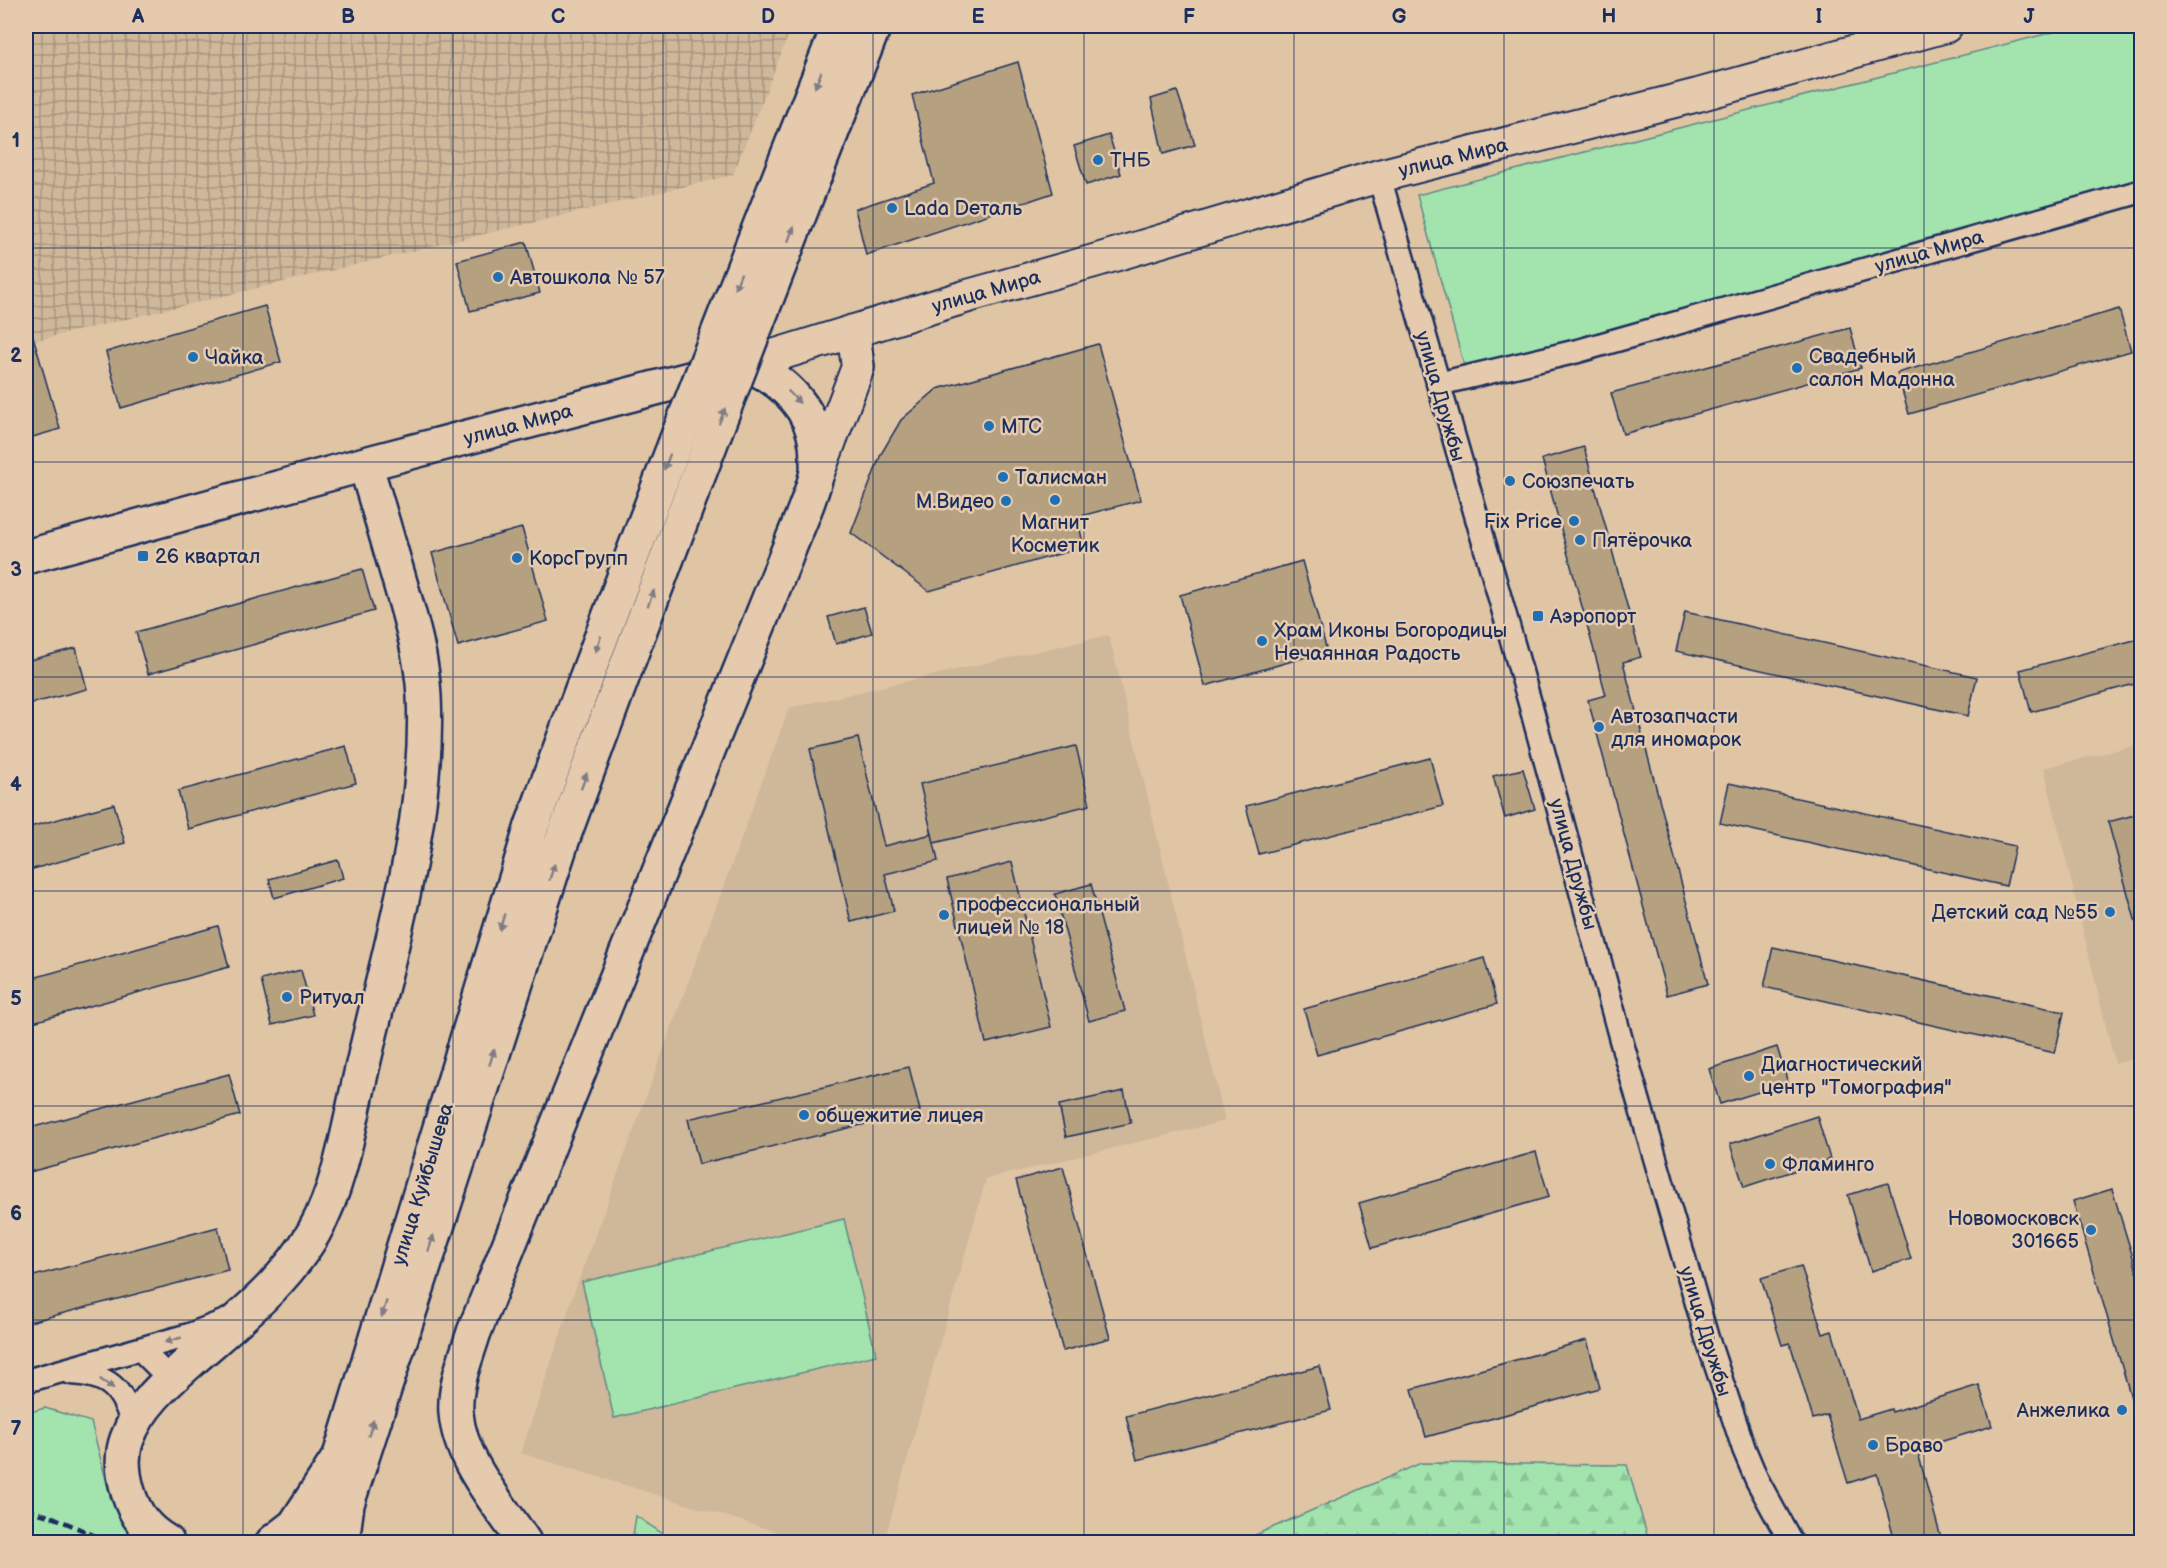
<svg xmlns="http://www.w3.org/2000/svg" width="2167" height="1568" font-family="'Balsamiq Sans',sans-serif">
  <defs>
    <pattern id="industrial-grid" width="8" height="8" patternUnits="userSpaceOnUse" patternTransform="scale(1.5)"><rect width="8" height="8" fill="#cfb799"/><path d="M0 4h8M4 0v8" fill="none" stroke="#a79580"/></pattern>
    <pattern id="forest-firs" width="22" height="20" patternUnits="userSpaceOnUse" patternTransform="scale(1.5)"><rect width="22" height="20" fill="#a3e3ad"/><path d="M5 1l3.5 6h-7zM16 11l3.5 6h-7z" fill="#8cc397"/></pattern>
  </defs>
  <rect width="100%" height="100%" fill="#e0c5a5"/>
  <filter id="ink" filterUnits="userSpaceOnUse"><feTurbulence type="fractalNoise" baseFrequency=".0167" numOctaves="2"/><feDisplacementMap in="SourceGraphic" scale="12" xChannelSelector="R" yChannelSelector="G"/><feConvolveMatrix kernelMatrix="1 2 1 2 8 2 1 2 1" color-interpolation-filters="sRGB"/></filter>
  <g filter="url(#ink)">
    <path fill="#cfb799" d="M1109 635 1225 1121 986 1179 884 1542H809L521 1453 575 1290 789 708Z
      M2141 744V1057L2115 1064 2044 768Z"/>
    <path fill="url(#industrial-grid)" d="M26 26H792L733 175 26 343Z"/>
    <path fill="url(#forest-firs)" stroke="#5f8986" stroke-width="1.5" d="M1421 1463 1627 1465 1649 1542H1239Z
      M636 1516 675 1542H632Z"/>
    <path fill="#a3e3ad" stroke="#5f8986" stroke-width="1.5" d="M2077 26H2141V184L2066 203 1465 369 1417 195Z
      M844 1219 876 1355 614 1418 582 1282Z
      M45 1408 91 1422 110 1495 147 1542H26V1413Z"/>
    <path fill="#b5a17f" stroke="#1b2f5e" stroke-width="1.5" d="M1018 62 1053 193 866 255 855 209 934 183 912 95Z
      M1177 91 1195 145 1163 154 1151 99Z
      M1109 135 1121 174 1086 185 1074 146Z
      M526 242 540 293 470 311 457 261Z
      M265 306 281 362 121 408 106 352Z
      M2119 309 2131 351 1909 414 1897 373Z
      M30 326 60 429 26 439V327Z
      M1850 328 1861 368 1623 434 1611 393Z
      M1098 344 1141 500 1077 517 1084 547 929 591 851 533 881 454 901 420 937 389Z
      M1584 447 1641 657 1623 662 1708 984 1667 995 1588 700 1606 695 1542 459Z
      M522 528 548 621 458 646 432 553Z
      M1302 561 1327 651 1205 686 1180 595Z
      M362 569 374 611 148 674 136 632Z
      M864 607 872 633 836 644 828 617Z
      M1685 612 1977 677 1968 716 1676 651Z
      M2142 638V682L2031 712 2020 670Z
      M76 648 87 689 26 705V661Z
      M858 738 884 846 932 834 938 861 885 874 894 911 851 922 810 749Z
      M346 746 356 783 188 829 178 791Z
      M1076 746 1090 805 934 843 920 784Z
      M1430 758 1443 806 1259 854 1246 806Z
      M1523 769 1535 809 1505 818 1493 776Z
      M1729 783 2015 846 2006 886 1720 823Z
      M114 804 125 843 26 871V828Z
      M2142 813V923H2136L2108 822Z
      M338 860 343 878 274 898 269 879Z
      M1012 862 1051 1027 986 1043 947 879Z
      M1091 884 1125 1011 1089 1021 1055 894Z
      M218 926 229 967 26 1024V980Z
      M1773 947 2064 1012 2055 1053 1764 987Z
      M1484 958 1497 1004 1317 1055 1304 1009Z
      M301 970 313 1015 272 1025 261 980Z
      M1777 1047 1788 1083 1720 1104 1709 1069Z
      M909 1067 920 1111 699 1164 688 1119Z
      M229 1074 240 1115 26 1173V1129Z
      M1124 1091 1131 1123 1066 1137 1059 1105Z
      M1817 1116 1830 1159 1744 1187 1730 1144Z
      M1536 1152 1549 1197 1372 1248 1359 1203Z
      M1063 1167 1110 1338 1063 1351 1016 1180Z
      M1888 1183 1911 1259 1871 1271 1848 1195Z
      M2112 1189 2142 1287V1418H2137L2073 1201Z
      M218 1227 228 1270 26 1323V1278Z
      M1801 1266 1823 1334 1832 1331 1858 1419 1891 1409 1892 1412 1979 1385 1992 1426 1917 1449 1942 1542H1895L1877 1474 1848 1483 1827 1415 1813 1419 1790 1343 1782 1345 1761 1278Z
      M1587 1340 1600 1388 1426 1437 1412 1389Z
      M1320 1366 1331 1410 1137 1460 1126 1416Z"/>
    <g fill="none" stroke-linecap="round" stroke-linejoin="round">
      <defs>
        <path id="minor" d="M1379 176 1530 703 1621 1040 1707 1338 1744 1449 1757 1480 1791 1542
          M1438 384 1578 351 2142 191
          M141 1350 170 1379
          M71 1373C109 1375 122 1388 133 1425
          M26 1381 189 1335 228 1320"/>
        <path id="secondary" d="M747 364 968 296 1094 261 1379 176 1698 95 1946 26
          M817 475 858 367 853 331
          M313 1542 334 1475"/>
        <path id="primary" d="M26 557 365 464 747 364C786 382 817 411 817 458 817 464 818 470 816 476 809 504 795 532 785 559L474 1332C466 1358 454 1385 456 1413 460 1462 499 1503 524 1542
          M167 1542C146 1530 135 1515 128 1492 123 1475 121 1455 127 1439 139 1405 169 1380 195 1357 238 1319 285 1283 314 1232 342 1183 351 1115 364 1060 391 944 430 815 424 696 422 656 410 617 399 579 388 541 377 502 365 464
          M273 1542 295 1525 340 1456 532 826
          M342 1542 347 1504 564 835"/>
      </defs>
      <use href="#minor" stroke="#1b2f5e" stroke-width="27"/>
      <use href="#secondary" stroke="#1b2f5e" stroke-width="36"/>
      <use href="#primary" stroke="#1b2f5e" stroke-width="38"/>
      <use href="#minor" stroke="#e5caad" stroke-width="22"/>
      <use href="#secondary" stroke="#e5caad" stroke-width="32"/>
      <use href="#primary" stroke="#e5caad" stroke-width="33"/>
      <path stroke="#1b2f5e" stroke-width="4.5" stroke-dasharray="9 4.5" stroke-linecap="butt" d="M26 1509 55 1518 100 1538 105 1542"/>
      <defs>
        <path id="primary-bridge" d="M532 826C629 557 734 291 839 26
          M564 835C663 564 767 294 874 26"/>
      </defs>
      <use href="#primary-bridge" stroke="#1b2f5e" stroke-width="38" stroke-linecap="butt"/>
      <use href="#primary-bridge" stroke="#e5caad" stroke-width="33"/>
    </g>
    <defs><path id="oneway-solid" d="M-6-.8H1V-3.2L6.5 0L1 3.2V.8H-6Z" transform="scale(1.5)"/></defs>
    <g fill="#807c86">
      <use href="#oneway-solid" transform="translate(818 80) rotate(112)"/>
      <use href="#oneway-solid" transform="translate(791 234) rotate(-69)"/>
      <use href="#oneway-solid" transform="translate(738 281) rotate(111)"/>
      <use href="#oneway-solid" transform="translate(794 397) rotate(46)"/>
      <use href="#oneway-solid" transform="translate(722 416) rotate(-69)"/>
      <use href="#oneway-solid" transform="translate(667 462) rotate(111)"/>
      <use href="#oneway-solid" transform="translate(651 598) rotate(-69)"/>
      <use href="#oneway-solid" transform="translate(598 644) rotate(110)"/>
      <use href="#oneway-solid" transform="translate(584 781) rotate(-70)"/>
      <use href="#oneway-solid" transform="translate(552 872) rotate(-72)"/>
      <use href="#oneway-solid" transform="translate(502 922) rotate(107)"/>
      <use href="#oneway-solid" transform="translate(492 1057) rotate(-72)"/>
      <use href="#oneway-solid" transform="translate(431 1243) rotate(-72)"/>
      <use href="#oneway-solid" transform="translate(384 1309) rotate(107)"/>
      <use href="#oneway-solid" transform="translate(173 1340) rotate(164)"/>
      <use href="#oneway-solid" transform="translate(107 1384) rotate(36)"/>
      <use href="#oneway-solid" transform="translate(371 1428) rotate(-72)"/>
    </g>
  </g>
  <path fill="none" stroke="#1b2f5e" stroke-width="1.5" stroke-opacity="0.55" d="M243 26V1542M453 26V1542M663 26V1542M873 26V1542M1084 26V1542M1294 26V1542M1504 26V1542M1714 26V1542M1924 26V1542M26 248H2142M26 462H2142M26 677H2142M26 891H2142M26 1106H2142M26 1320H2142"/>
  <g fill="#1f6fb2" stroke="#e5caad" stroke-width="2">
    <circle cx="1098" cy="160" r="6"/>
    <circle cx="892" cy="208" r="6"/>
    <circle cx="498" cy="277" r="6"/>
    <circle cx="193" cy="357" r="6"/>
    <circle cx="1797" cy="368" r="6"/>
    <circle cx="989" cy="426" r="6"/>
    <circle cx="1003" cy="477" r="6"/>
    <circle cx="1510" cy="481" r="6"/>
    <circle cx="1055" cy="500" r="6"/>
    <circle cx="1006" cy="501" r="6"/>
    <circle cx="1574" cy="521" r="6"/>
    <circle cx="1580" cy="540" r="6"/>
    <rect x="137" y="550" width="12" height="12" rx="3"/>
    <circle cx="517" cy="558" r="6"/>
    <rect x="1532" y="610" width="12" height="12" rx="3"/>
    <circle cx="1262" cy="641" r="6"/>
    <circle cx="1599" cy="727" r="6"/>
    <circle cx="2110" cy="912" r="6"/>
    <circle cx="944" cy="915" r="6"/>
    <circle cx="287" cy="997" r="6"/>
    <circle cx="1749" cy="1076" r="6"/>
    <circle cx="804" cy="1115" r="6"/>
    <circle cx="1770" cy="1164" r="6"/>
    <circle cx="2091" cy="1230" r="6"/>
    <circle cx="2122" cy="1410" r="6"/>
    <circle cx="1873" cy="1445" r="6"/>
  </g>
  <g text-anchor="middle" stroke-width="5" stroke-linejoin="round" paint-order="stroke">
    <g font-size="20" fill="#1b2f5e" stroke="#e5caad">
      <text transform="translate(1453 157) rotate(-14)" y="7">улица Мира</text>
      <text transform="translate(1929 251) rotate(-16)" y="7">улица Мира</text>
      <text transform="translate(986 291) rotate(-16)" y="7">улица Мира</text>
      <text transform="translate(1441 396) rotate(74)" y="7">улица Дружбы</text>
      <text transform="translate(518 424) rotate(-15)" y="7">улица Мира</text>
      <text transform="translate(1574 864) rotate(75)" y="7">улица Дружбы</text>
      <text transform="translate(422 1184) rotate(-73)" y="7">улица Куйбышева</text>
      <text transform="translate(1706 1331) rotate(73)" y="7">улица Дружбы</text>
    </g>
    <g font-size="20" fill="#1b2f5e" stroke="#e5caad" text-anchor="start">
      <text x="1110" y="167">ТНБ</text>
      <text x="904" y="215">Lada Dеталь</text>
      <text x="510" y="284">Автошкола № 57</text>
      <text x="1809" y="363">Свадебный<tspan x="1809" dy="23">салон Мадонна</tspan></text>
      <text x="205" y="364">Чайка</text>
      <text x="1001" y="433">МТС</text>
      <text x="1015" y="484">Талисман</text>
      <text x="1522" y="488">Союзпечать</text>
      <text x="994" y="508" text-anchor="end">М.Видео</text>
      <text x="1562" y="528" text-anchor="end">Fix Price</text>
      <text x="1055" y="529" text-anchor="middle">Магнит<tspan x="1055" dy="23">Косметик</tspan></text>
      <text x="1592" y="547">Пятёрочка</text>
      <text x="155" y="563">26 квартал</text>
      <text x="529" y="565">КорсГрупп</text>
      <text x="1550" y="623">Аэропорт</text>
      <text x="1274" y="637">Храм Иконы Богородицы<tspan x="1274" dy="23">Нечаянная Радость</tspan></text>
      <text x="1611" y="723">Автозапчасти<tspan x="1611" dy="23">для иномарок</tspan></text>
      <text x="956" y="911">профессиональный<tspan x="956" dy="23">лицей № 18</tspan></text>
      <text x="2098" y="919" text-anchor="end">Детский сад №55</text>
      <text x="299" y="1004">Ритуал</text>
      <text x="1761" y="1071">Диагностический<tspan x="1761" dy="23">центр "Томография"</tspan></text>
      <text x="816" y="1122">общежитие лицея</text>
      <text x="1782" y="1171">Фламинго</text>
      <text x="2079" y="1225" text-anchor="end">Новомосковск<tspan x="2079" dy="23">301665</tspan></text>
      <text x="2110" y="1417" text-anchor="end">Анжелика</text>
      <text x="1885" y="1452">Браво</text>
    </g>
  </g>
  <rect width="2167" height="1568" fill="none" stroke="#e5caad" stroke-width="66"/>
  <rect x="33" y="33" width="2101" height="1502" fill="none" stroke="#1b2f5e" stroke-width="2"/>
  <g font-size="20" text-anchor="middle" font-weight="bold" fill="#1b2f5e">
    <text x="138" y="23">A</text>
    <text x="348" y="23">B</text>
    <text x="558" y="23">C</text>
    <text x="768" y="23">D</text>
    <text x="978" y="23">E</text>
    <text x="1189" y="23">F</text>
    <text x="1399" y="23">G</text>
    <text x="1609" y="23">H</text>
    <text x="1819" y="23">I</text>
    <text x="2029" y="23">J</text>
    <text x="16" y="147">1</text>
    <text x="16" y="362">2</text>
    <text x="16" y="576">3</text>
    <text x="16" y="791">4</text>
    <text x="16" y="1005">5</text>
    <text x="16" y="1220">6</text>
    <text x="16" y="1435">7</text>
  </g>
</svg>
